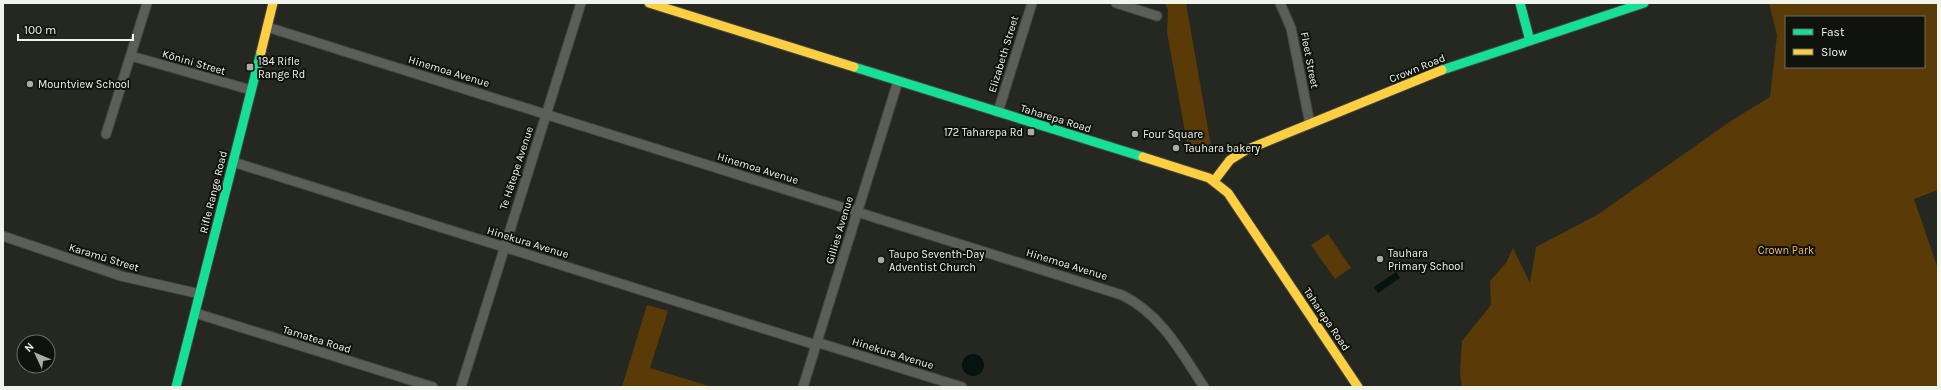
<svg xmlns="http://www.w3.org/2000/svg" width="1941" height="390" font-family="Karla,sans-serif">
  <rect width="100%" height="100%" fill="#252820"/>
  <path fill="#5a3b08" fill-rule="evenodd" d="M1165 3H1186L1211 146 1189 154 1167 32 1168 10Z
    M1769 3H1938V190L1914 199 1938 269V387H1462L1460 372 1462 341 1491 305 1490 281 1506 263 1513 248 1530 283 1536 247 1597 215 1731 121 1770 97 1777 35ZM1786 17H1924V67H1786Z
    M1328 234 1351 268 1335 279 1311 245Z
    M647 305 668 311 650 368 712 387H622Z"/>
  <path fill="#051311" d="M1396 272 1400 278 1378 293 1374 287Z
    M962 365a11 11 0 1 1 22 0a11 11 0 1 1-22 0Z"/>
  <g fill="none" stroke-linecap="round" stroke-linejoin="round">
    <defs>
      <path id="street" d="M1116 3 1157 16
        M1280 3 1291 28 1310 124
        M267 27 1122 295C1161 314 1181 352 1204 387
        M131 56 251 90
        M998 112 1032 3
        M106 134 147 3
        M233 162 816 345
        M3 236 121 276 200 294
        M195 313 433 387
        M816 342 962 387
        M461 387 581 3
        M803 387 898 81"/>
      <path id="fast" d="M1520 3 1530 41
        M854 67 1143 157
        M1442 70 1644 3
        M176 387 261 52"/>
      <path id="slow" d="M649 3 854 67
        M261 52 273 3
        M1143 157 1209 178 1228 193 1358 387
        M1214 181 1230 160 1246 150 1442 70"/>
    </defs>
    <use href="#street" stroke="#43473f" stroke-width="11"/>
    <use href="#fast" stroke="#43473f" stroke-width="11"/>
    <use href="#slow" stroke="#43473f" stroke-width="11"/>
    <use href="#street" stroke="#5c5e58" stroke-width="9"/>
    <use href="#fast" stroke="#16e098" stroke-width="9"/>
    <use href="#slow" stroke="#ffcf43" stroke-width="9"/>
  </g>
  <g fill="#a9ada4" stroke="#10130d" stroke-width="1.5">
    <rect x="246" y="63" width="8" height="8" rx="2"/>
    <circle cx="30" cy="84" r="4"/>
    <rect x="1027" y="128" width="8" height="8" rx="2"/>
    <circle cx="1135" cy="134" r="4"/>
    <circle cx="1176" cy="148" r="4"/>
    <circle cx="1380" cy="259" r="4"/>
    <circle cx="881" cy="260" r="4"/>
  </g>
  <g text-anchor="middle" stroke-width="4" stroke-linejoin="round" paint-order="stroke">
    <g font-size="11" fill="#f0f5eb" stroke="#10130d">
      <text transform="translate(1003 54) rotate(-73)" y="4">Elizabeth Street</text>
      <text transform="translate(1310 60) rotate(79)" y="4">Fleet Street</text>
      <text transform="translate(194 62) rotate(16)" y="4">Kōnini Street</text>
      <text transform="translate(1417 68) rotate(-22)" y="4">Crown Road</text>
      <text transform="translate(449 71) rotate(17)" y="4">Hinemoa Avenue</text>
      <text transform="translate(1056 118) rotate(17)" y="4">Taharepa Road</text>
      <text transform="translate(516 168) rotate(-72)" y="4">Te Hātepe Avenue</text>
      <text transform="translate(758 168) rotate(17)" y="4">Hinemoa Avenue</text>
      <text transform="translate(213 192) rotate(-76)" y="4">Rifle Range Road</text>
      <text transform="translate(839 230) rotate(-73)" y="4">Gillies Avenue</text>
      <text transform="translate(528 242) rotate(17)" y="4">Hinekura Avenue</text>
      <text transform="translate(104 257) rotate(17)" y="4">Karamū Street</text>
      <text transform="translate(1067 264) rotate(17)" y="4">Hinemoa Avenue</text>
      <text transform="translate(1327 319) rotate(56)" y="4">Taharepa Road</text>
      <text transform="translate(317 339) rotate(17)" y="4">Tamatea Road</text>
      <text transform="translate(893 353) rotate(17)" y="4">Hinekura Avenue</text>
    </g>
    <g font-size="11" fill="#f0f5eb" stroke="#10130d" text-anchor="start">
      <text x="258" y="65">184 Rifle<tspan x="258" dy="13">Range Rd</tspan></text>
      <text x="38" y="88">Mountview School</text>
      <text x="1023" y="136" text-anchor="end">172 Taharepa Rd</text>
      <text x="1143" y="138">Four Square</text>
      <text x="1184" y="152">Tauhara bakery</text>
      <text x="1388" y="257">Tauhara<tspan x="1388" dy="13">Primary School</tspan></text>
      <text x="889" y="258">Taupo Seventh-Day<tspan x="889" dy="13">Adventist Church</tspan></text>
    </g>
    <g font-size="11" fill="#faba69" stroke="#10130d">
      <text x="1786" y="254">Crown Park</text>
    </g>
  </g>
  <rect width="1941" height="390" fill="none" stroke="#f0f5eb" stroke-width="8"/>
  <rect x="1785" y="16" width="140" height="52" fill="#10130d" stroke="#6a6d66"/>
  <rect x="1793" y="29" width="20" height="6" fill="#16e098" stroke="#6a6d66"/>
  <text x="1821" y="36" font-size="12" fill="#f0f5eb">Fast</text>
  <rect x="1793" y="49" width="20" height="6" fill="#ffcf43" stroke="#6a6d66"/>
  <text x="1821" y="56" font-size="12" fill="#f0f5eb">Slow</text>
  <g transform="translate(36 354) rotate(314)"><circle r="19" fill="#10130d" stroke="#6a6d66"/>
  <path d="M0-3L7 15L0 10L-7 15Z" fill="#a9ada4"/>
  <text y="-6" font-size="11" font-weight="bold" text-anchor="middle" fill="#f0f5eb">N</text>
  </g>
  <path d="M18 34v6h115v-6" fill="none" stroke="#f0f5eb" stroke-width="2"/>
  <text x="24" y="34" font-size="12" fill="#f0f5eb" stroke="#10130d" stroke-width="3" paint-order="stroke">100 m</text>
</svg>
